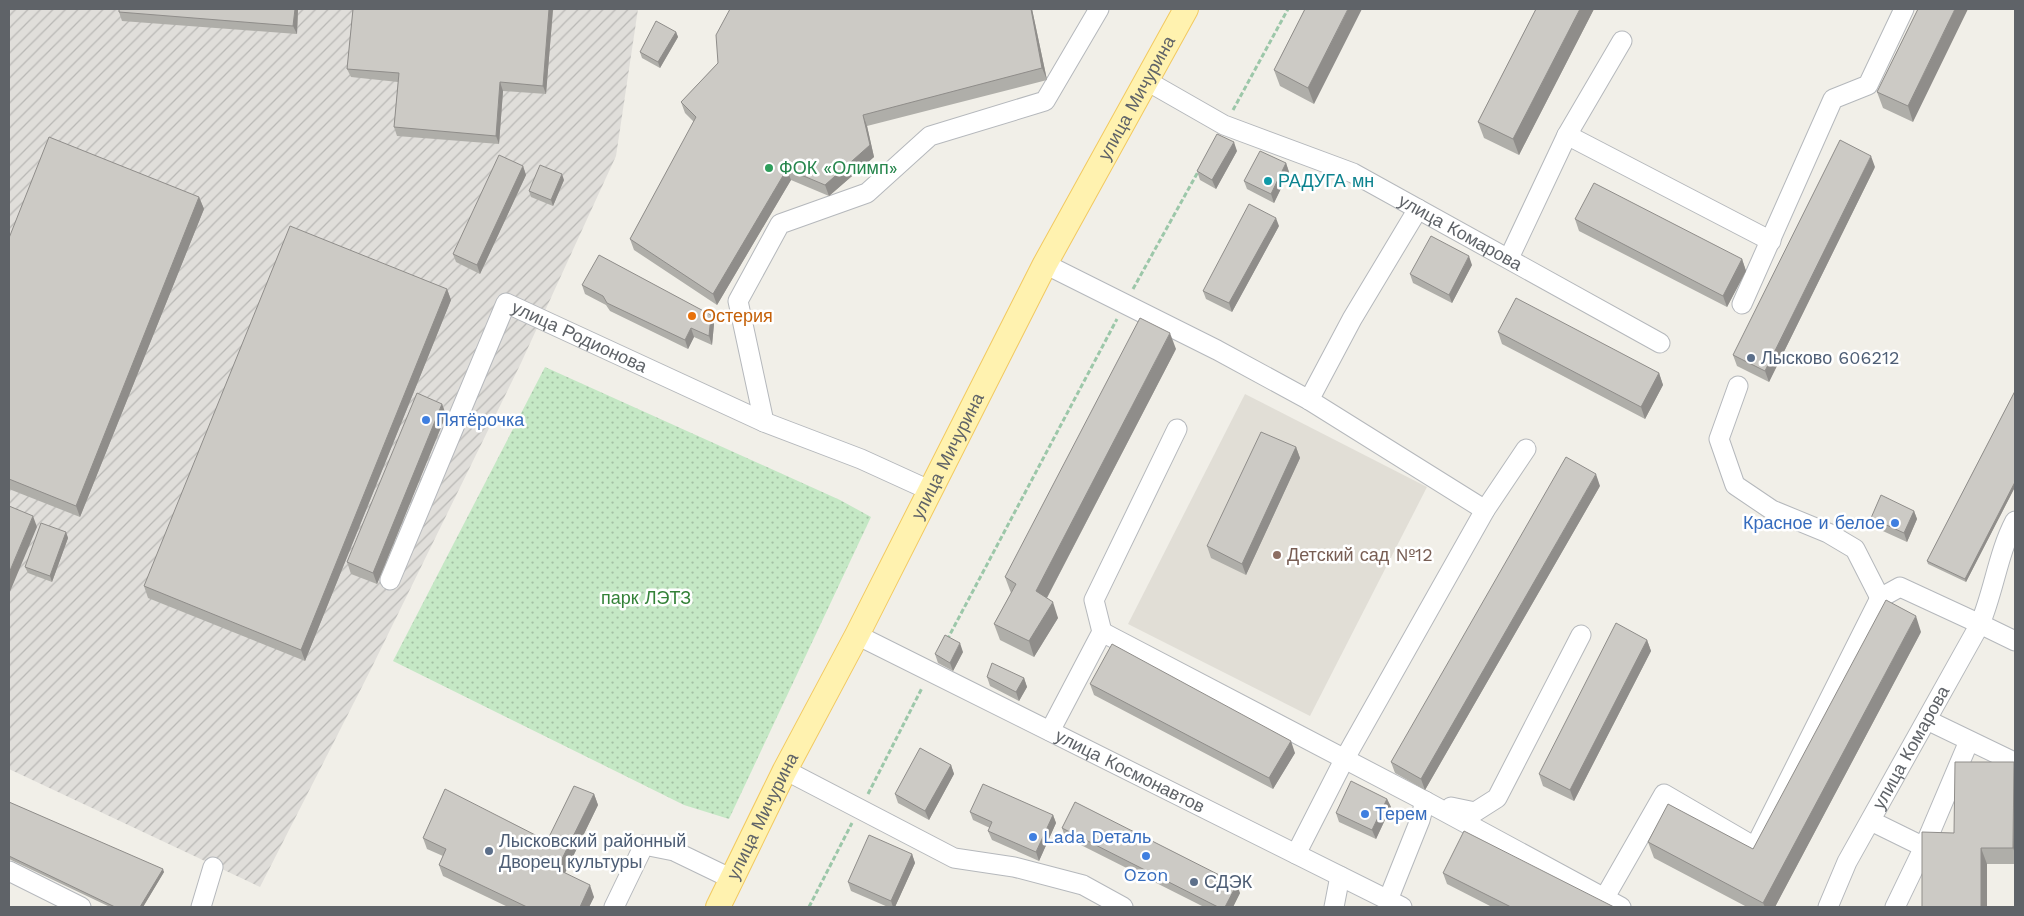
<svg xmlns="http://www.w3.org/2000/svg" width="2024" height="916" font-family="'Work Sans',sans-serif">
  <defs>
    <pattern id="industrial-furrows" width="10" height="10" patternUnits="userSpaceOnUse" patternTransform="scale(1.25)"><rect width="10" height="10" fill="#e0deda"/><path d="M-1 1l2-2M0 10L10 0M9 11l2-2" fill="none" stroke="#b9b8b5"/></pattern>
    <pattern id="park-dots" width="8" height="8" patternUnits="userSpaceOnUse" patternTransform="scale(1.25)"><rect width="8" height="8" fill="#c5e8c5"/><path d="M2 2h.1M6 6h.1" fill="none" stroke="#a3c0a4" stroke-width="1.8" stroke-linecap="round"/></pattern>
  </defs>
  <rect width="100%" height="100%" fill="#f1efe8"/>
  <path fill="url(#industrial-furrows)" d="M9 9H638L616 156 521 363 369 673 260 887 9 769Z"/>
  <path fill="#e1ded6" d="M1245 394 1427 487 1310 716 1128 624Z"/>
  <path fill="url(#park-dots)" d="M545 367 840 500 871 517 729 819 684 805 393 661Z"/>
  <g fill="none" stroke-linecap="round" stroke-linejoin="round">
    <defs>
      <g id="minor">
        <path id="s1" d="M1147 81 1224 125 1353 173 1660 343"/>
        <path d="M1567 135 1771 241"/>
        <path d="M1509 258 1567 135 1622 41"/>
        <path d="M1045 264 1217 350 1309 400 1485 510"/>
        <path d="M1742 304 1833 99 1868 85 1904 9"/>
        <path d="M1738 386 1719 439 1735 485 1772 510 1828 533 1855 549 1880 598"/>
        <path d="M1309 400 1352 319 1418 209"/>
        <path d="M764 422 738 301 780 224 867 193 930 136 1045 101 1099 9"/>
        <path id="s2" d="M390 580 506 303 764 422 861 459 929 490"/>
        <path d="M1102 632 1425 801 1621 907"/>
        <path id="s3" d="M857 635 1402 907"/>
        <path d="M1927 720 2012 761"/>
        <path d="M1050 731 1102 632 1094 600 1177 429"/>
        <path d="M785 770 954 858 1014 867 1083 885 1123 907"/>
        <path d="M1451 807 1475 812 1497 798 1581 635"/>
        <path d="M1871 821 1924 847 1969 741"/>
        <path d="M1296 854 1344 760 1485 510 1526 449"/>
        <path d="M9 871 81 907"/>
        <path d="M1605 897 1664 794 1755 847 1880 598 1900 587 1980 624C1994 591 1998 553 2015 521"/>
        <path d="M1388 900 1420 820 1425 801"/>
        <path d="M201 907 213 867"/>
        <path d="M614 907 644 845 674 851 732 879"/>
        <path d="M1334 907 1340 876"/>
        <path id="s4" d="M1828 907 1847 862 1980 624 2015 641"/>
        <path d="M1895 907 1924 847"/>
      </g>
      <g id="major">
        <path id="s5" d="M718 907 785 770 857 635 1045 264 1186 9"/>
      </g>
    </defs>
    <use href="#minor" stroke="#b5b8bc" stroke-width="21"/>
    <use href="#major" stroke="#f2c960" stroke-width="26"/>
    <path stroke="#9cc7a9" stroke-width="3" stroke-dasharray="5 2.5" stroke-linecap="butt" d="M1233 110 1288 9
      M1133 289 1199 170
      M947 640 1117 319
      M868 794 922 688
      M809 907 852 823"/>
    <use href="#minor" stroke="#fff" stroke-width="19"/>
    <use href="#major" stroke="#fff2af" stroke-width="24"/>
  </g>
  <path fill="#afaea9" d="M119 9H298L297 34 122 21 119 12Z
    M353 9H553L546 94 503 91 499 144 397 136 394 127 398 82 351 77 347 69Z
    M730 9H1032L1047 80 867 126 874 157 829 196 791 180 717 305 634 250 630 239 694 122 685 113 681 102 718 63Z
    M1305 9 1314 104 1280 86 1274 70Z
    M1536 9H1594L1519 155 1484 138 1478 122Z
    M1918 9 1913 122 1883 108 1877 92Z
    M676 32 678 37 660 68 642 58 640 52Z
    M1237 151 1216 189 1200 180 1197 171Z
    M1286 163 1289 172 1274 203 1247 189 1244 181Z
    M523 166 526 175 480 274 456 262 453 254Z
    M1875 167 1769 382 1737 366 1733 355Z
    M564 180 553 206 531 197 529 191Z
    M199 197 204 209 80 517 9 489V238Z
    M1575 219 1742 259 1746 271 1727 307 1579 231Z
    M1279 226 1232 312 1206 299 1203 291Z
    M1472 265 1452 303 1413 283 1410 274Z
    M582 285 711 315 714 324 712 345 694 337 688 349 610 311 606 305 585 294Z
    M447 289 451 300 305 661 148 598 144 586Z
    M1498 332 1659 373 1663 385 1645 419 1502 344Z
    M1176 349 1047 598 1058 618 1034 657 1000 640 994 624 1011 593 1005 577Z
    M2015 391V487L1966 582 1928 564 1927 561Z
    M442 404 446 415 377 584 351 574 347 562Z
    M1296 447 1300 458 1246 575 1211 558 1207 546Z
    M1600 486 1425 790 1395 773 1391 762Z
    M1914 511 1917 519 1907 542 1874 527 1871 518Z
    M66 532 68 538 52 582 28 573 25 567Z
    M1921 632 1775 907H1747L1654 858 1648 842 1753 849Z
    M1647 640 1651 651 1574 801 1543 786 1539 774Z
    M963 652 953 671 938 663 935 654Z
    M987 677 1024 678 1027 687 1019 701 990 686Z
    M1090 684 1295 753 1273 789 1094 695Z
    M951 765 954 774 929 820 898 803 895 794Z
    M2015 766V864H1987V907H1922L1954 833Z
    M594 794 598 805 565 873 594 897 589 907H508L443 876 439 865 443 856 427 849 423 838 547 841Z
    M1387 799 1391 807 1376 839 1339 822 1336 813Z
    M9 802 164 872 143 907H110L9 859Z
    M970 812 1053 815 1056 823 1039 861 992 840 988 831 990 828 973 820Z
    M1062 828 1240 893 1233 907H1204L1065 837Z
    M912 854 915 863 895 907H888L851 891 848 882Z
    M1443 873 1614 907H1492L1447 884Z"/>
  <path fill="#8f8d8a" d="M295 9H298L297 34 293 26Z
    M549 9H553L546 94 543 86Z
    M1031 9H1032L1047 80 1042 68Z
    M1348 9H1362L1314 104 1308 88Z
    M1580 9H1594L1519 155 1513 139Z
    M1955 9H1968L1913 122 1908 106Z
    M676 32 678 37 660 68 658 62Z
    M500 82 503 91 499 144 496 136Z
    M863 115 867 126 874 157 829 196 825 185Z
    M1234 142 1237 151 1216 189 1212 180Z
    M1871 156 1875 167 1769 382 1765 371Z
    M1286 163 1289 172 1274 203 1271 194Z
    M523 166 526 175 480 274 477 265Z
    M787 169 791 180 717 305 713 294Z
    M562 174 564 180 553 206 551 200Z
    M199 197 204 209 80 517 76 506Z
    M1276 218 1279 226 1232 312 1229 303Z
    M1469 256 1472 265 1452 303 1449 295Z
    M1742 259 1746 271 1727 307 1723 296Z
    M447 289 451 300 305 661 301 650Z
    M711 315 714 324 712 345 709 336Z
    M691 328 694 337 688 349 685 340Z
    M1170 333 1176 349 1042 607 1036 591Z
    M1659 373 1663 385 1645 419 1641 407Z
    M442 404 446 415 377 584 373 573Z
    M1296 447 1300 458 1246 575 1242 564Z
    M1596 474 1600 486 1425 790 1421 779Z
    M2015 482V487L1966 582 1965 579Z
    M1914 511 1917 519 1907 542 1904 533Z
    M33 516 37 527 9 594V573Z
    M66 532 68 538 52 582 50 576Z
    M1053 602 1058 618 1034 657 1029 641Z
    M1916 616 1921 632 1775 907H1765L1763 903Z
    M1647 640 1651 651 1574 801 1570 790Z
    M960 643 963 652 953 671 950 663Z
    M1024 678 1027 687 1019 701 1016 692Z
    M1291 741 1295 753 1273 789 1269 778Z
    M2014 762 2015 766V853L2013 848Z
    M951 765 954 774 929 820 925 811Z
    M594 794 598 805 561 881 557 869Z
    M1387 799 1391 807 1376 839 1372 830Z
    M1053 815 1056 823 1039 861 1036 852Z
    M1981 848 1987 864V907H1981Z
    M912 854 915 863 895 907H893L891 901Z
    M163 869 164 872 143 907H140Z
    M1237 884 1240 893 1233 907H1225Z
    M590 885 594 897 589 907H580Z"/>
  <path fill="#cccac5" stroke="#8f8d8a" d="M119 9H295L293 26 119 12Z
    M353 9H549L543 86 500 82 496 136 394 127 399 73 347 69Z
    M730 9H1031L1042 68 863 115 870 145 825 185 787 169 713 294 630 239 696 117 681 102 718 63 716 35Z
    M1305 9H1348L1308 88 1274 70Z
    M1536 9H1580L1513 139 1478 122Z
    M1918 9H1955L1908 106 1877 92Z
    M656 21 676 32 658 62 640 52Z
    M1217 134 1234 142 1212 180 1197 171Z
    M49 137 199 197 76 506 9 479V238Z
    M1840 140 1871 156 1765 371 1733 355Z
    M1260 151 1286 163 1271 194 1244 181Z
    M499 155 523 166 477 265 453 254Z
    M540 165 562 174 551 200 529 191Z
    M1594 183 1742 259 1723 296 1575 219Z
    M1249 204 1276 218 1229 303 1203 291Z
    M290 226 447 289 301 650 144 586Z
    M1431 236 1469 256 1449 295 1410 274Z
    M599 255 711 315 709 336 691 328 685 340 607 303 603 296 582 285Z
    M1516 298 1659 373 1641 407 1498 332Z
    M1140 318 1170 333 1036 591 1053 602 1029 641 994 624 1016 584 1005 577Z
    M2015 391V482L1965 579 1927 561Z
    M417 393 442 404 373 573 347 562Z
    M1261 432 1296 447 1242 564 1207 546Z
    M1566 457 1596 474 1421 779 1391 762Z
    M1881 495 1914 511 1904 533 1871 518Z
    M9 506 33 516 9 573Z
    M41 523 66 532 50 576 25 567Z
    M1886 600 1916 616 1763 903 1648 842 1668 804 1753 849Z
    M1616 623 1647 640 1570 790 1539 774Z
    M945 635 960 643 950 663 935 654Z
    M1112 644 1291 741 1269 778 1090 684Z
    M992 663 1024 678 1016 692 987 677Z
    M920 748 951 765 925 811 895 794Z
    M1955 762H2014L2013 848H1981V907H1922V832L1954 833Z
    M1351 781 1387 799 1372 830 1336 813Z
    M983 784 1053 815 1036 852 988 831 992 822 970 812Z
    M574 786 594 794 557 869 590 885 580 907H527L439 865 446 849 423 838 445 789 547 841Z
    M9 802 163 869 140 907H115L9 856Z
    M1075 802 1237 884 1225 907H1218L1062 828Z
    M1464 831 1614 907H1511L1443 873Z
    M869 835 912 854 891 901 848 882Z"/>
  <circle fill="#2e9e5b" stroke="#fff" stroke-width="2" cx="769" cy="168" r="5"/>
  <circle fill="#0f9aa8" stroke="#fff" stroke-width="2" cx="1268" cy="181" r="5"/>
  <circle fill="#e8710a" stroke="#fff" stroke-width="2" cx="692" cy="316" r="5"/>
  <g fill="#5c6f8a" stroke="#fff" stroke-width="2">
    <circle cx="1751" cy="358" r="5"/>
    <circle cx="489" cy="851" r="5"/>
    <circle cx="1194" cy="882" r="5"/>
  </g>
  <g fill="#3f7fe0" stroke="#fff" stroke-width="2">
    <circle cx="426" cy="420" r="5"/>
    <circle cx="1895" cy="523" r="5"/>
    <circle cx="1365" cy="814" r="5"/>
    <circle cx="1033" cy="837" r="5"/>
    <circle cx="1146" cy="856" r="5"/>
  </g>
  <circle fill="#8d6e63" stroke="#fff" stroke-width="2" cx="1277" cy="555" r="5"/>
  <g text-anchor="middle" stroke-width="5" stroke-linejoin="round" paint-order="stroke">
    <g font-size="18" fill="#5f6368" stroke="#fff">
      <text dy="6" stroke="none"><textPath href="#s5" startOffset="911">улица Мичурина</textPath></text>
      <text dy="6" stroke="none"><textPath href="#s1" startOffset="349">улица Комарова</textPath></text>
      <text dy="6" stroke="none"><textPath href="#s2" startOffset="381">улица Родионова</textPath></text>
      <text dy="6" stroke="none"><textPath href="#s5" startOffset="506">улица Мичурина</textPath></text>
      <text dy="6" stroke="none"><textPath href="#s4" startOffset="180">улица Комарова</textPath></text>
      <text dy="6" stroke="none"><textPath href="#s3" startOffset="305">улица Космонавтов</textPath></text>
      <text dy="6" stroke="none"><textPath href="#s5" startOffset="101">улица Мичурина</textPath></text>
    </g>
    <g font-size="18" fill="#27864d" stroke="#fff" text-anchor="start">
      <text x="779" y="174">ФОК «Олимп»</text>
    </g>
    <g font-size="18" fill="#0d838f" stroke="#fff" text-anchor="start">
      <text x="1278" y="187">РАДУГА мн</text>
    </g>
    <g font-size="18" fill="#c56008" stroke="#fff" text-anchor="start">
      <text x="702" y="322">Остерия</text>
    </g>
    <g font-size="18" fill="#4e5e75" stroke="#fff" text-anchor="start">
      <text x="1761" y="364">Лысково 606212</text>
      <text x="499" y="847">Лысковский районный<tspan x="499" dy="21">Дворец культуры</tspan></text>
      <text x="1204" y="888">СДЭК</text>
    </g>
    <g font-size="18" fill="#366cbe" stroke="#fff" text-anchor="start">
      <text x="436" y="426">Пятёрочка</text>
      <text x="1885" y="529" text-anchor="end">Красное и белое</text>
      <text x="1375" y="820">Терем</text>
      <text x="1043" y="843">Lada Dеталь</text>
      <text x="1146" y="881" text-anchor="middle">Ozon</text>
    </g>
    <g font-size="18" fill="#785e54" stroke="#fff" text-anchor="start">
      <text x="1287" y="561">Детский сад №12</text>
    </g>
    <g font-size="18" fill="#348238" stroke="#fff">
      <text x="646" y="604">парк ЛЭТЗ</text>
    </g>
  </g>
  <rect width="2024" height="916" fill="none" stroke="#5f6368" stroke-width="20"/>
</svg>
